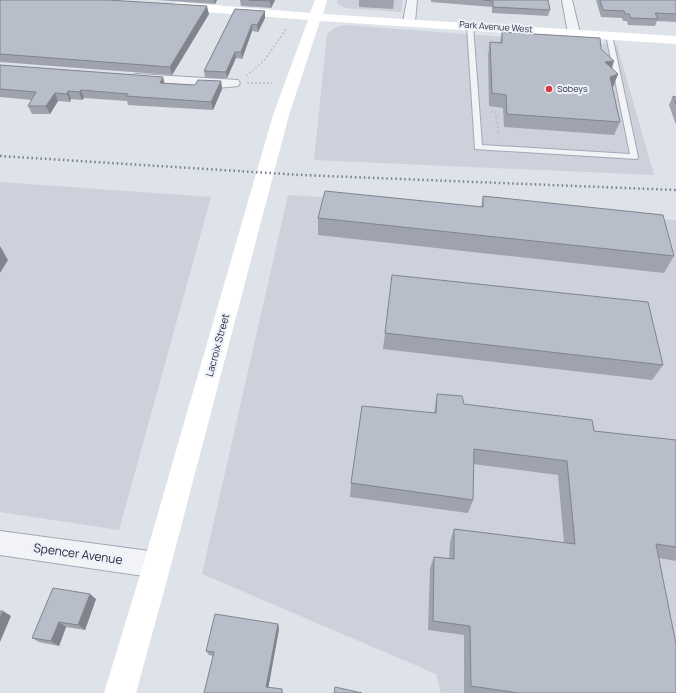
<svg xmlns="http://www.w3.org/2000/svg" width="676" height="693" font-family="Manrope,sans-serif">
  <rect width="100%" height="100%" fill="#dee2e9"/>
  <path fill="#ccd1dc" d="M338 0H403L401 12 345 8 337 3Z
    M344 25 617 45 654 175 314 160 327 34 334 28Z
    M0 182 211 197 119 530 0 512Z
    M288 195 676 220V693H441L436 674 202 574Z"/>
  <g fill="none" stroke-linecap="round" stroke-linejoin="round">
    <defs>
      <path id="lane" d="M470 24 473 26 482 145 630 154 606 35 609 33 612 35 638 157 637 159 475 149 467 26Z"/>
      <path id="street" d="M407 0H417L415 22 413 24H405L403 22Z
        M562 0H572L580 33 578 36H570L568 33Z
        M137 74 238 80 240 83 238 86 217 88 132 81 130 78 132 75Z
        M0 531 157 552 166 556 170 565 166 574 157 578 0 555Z"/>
    </defs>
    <use href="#lane" stroke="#a3a8b4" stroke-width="2"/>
    <use href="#street" stroke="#a3a8b4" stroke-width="2"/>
    <path stroke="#bcc0c8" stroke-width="1.5" stroke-dasharray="2 2" stroke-linecap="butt" d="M486 52 490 42
      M246 76 264 61 287 28
      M247 83H272
      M490 112H495L496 117"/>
    <path stroke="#bcc0c8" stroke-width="2" stroke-dasharray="2.5 2.5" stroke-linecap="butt" d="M496 116 499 136"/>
    <use href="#lane" fill="#f1f3f7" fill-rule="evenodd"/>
    <use href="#street" fill="#f1f3f7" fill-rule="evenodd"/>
    <path fill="#fff" fill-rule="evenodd" d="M315 0H327L323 14 676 36V44L320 21 289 115 171 565 136 693H104L143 565 273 115 308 20 178 10 174 9 172 6 174 3 178 2 310 13Z"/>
    <path stroke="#767f94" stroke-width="2.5" stroke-dasharray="1.5 3" stroke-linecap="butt" d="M0 156 301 175 676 190"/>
  </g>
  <path fill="#9ea3ae" d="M0 0 209 14 172 75 0 62Z
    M157 0H217L215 4Z
    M240 0H275L271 8 241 6Z
    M359 0H394L393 9 359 7Z
    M431 0H548L550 10 548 16 492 13V7L431 2Z
    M596 0H676V22L657 21 655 26 628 25 627 21H623L622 18 601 17Z
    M235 9 265 18 258 32 252 31 242 59 236 58 227 78H205L204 71Z
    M502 32 601 49 612 69 618 74 613 87 612 88 620 122 614 135 504 127 503 108 489 106 488 55 490 42 500 43Z
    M0 65 165 83 195 85 221 81 222 89 213 110 128 105 127 101 84 98 82 100 71 99 70 102 58 101 50 114H32L28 106 32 100 0 97Z
    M673 96 676 97V125L669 105Z
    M483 196 674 256 664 273 318 235V218L481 207Z
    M385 333 663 365 652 380 383 349Z
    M437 394 464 404 594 431 676 440V561L659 558 676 693H464V635L428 630 430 568 434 557 449 559 450 542 454 529 564 543 558 475 473 464V500L468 513 350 497 351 483 434 413Z
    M96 599 85 630 66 627 59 646 39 642 32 638Z
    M278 624 279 629 268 687 284 693H204L213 656 209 655 206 651Z"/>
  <path fill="#81848d" d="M214 0H217L215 4Z
    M271 0H275L271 8 270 1Z
    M207 6 209 14 172 75 170 67Z
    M265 11V18L258 32 257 25Z
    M252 24V31L242 59 241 52Z
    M235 52 236 58 227 78 226 72Z
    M614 61 610 74 605 62Z
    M618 74 613 87 605 90 610 77Z
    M163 77 165 85 160 83Z
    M221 81 222 89 213 110 211 102Z
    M81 90 84 98 82 100 79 92Z
    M68 91 71 99 70 102 67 94Z
    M55 93 58 101 50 114 46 106Z
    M0 246 8 260 0 273Z
    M90 594 96 599 85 630 78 625Z
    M3 611 11 616 0 642V618Z
    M59 622 66 627 59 646 51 641Z
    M278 624 279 629 268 690 266 687Z"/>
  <path fill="#b8bdca" stroke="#81848d" d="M0 0H108L207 6 170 67 0 54Z
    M249 0H271L270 1Z
    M483 0H548L550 10 493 7V1Z
    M600 0H676V14L655 13 658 19 631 18 629 14H625L624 11 603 10Z
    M235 9 265 11 257 25 252 24 241 52H235L226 72 204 71Z
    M502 32 600 38 601 49 614 61 605 62 618 74 610 77 620 122 507 114 506 95 492 93 490 42 502 43Z
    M0 65 163 77 160 83 195 85 198 80 221 81 211 102 126 96 128 94 81 90 79 92 68 91 67 94 55 93 46 106H28L36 92 0 89Z
    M673 96 676 97V104Z
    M325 191 483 207V196L663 215 674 256 318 218Z
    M392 275 648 302 663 365 385 333Z
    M437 394 462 396 464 404 592 420 594 431 676 440V547L656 544 676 644V693H519L471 686 470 626 433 621 434 557 454 559V529L575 544 567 461 474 449 473 500 351 483 362 406 436 413Z
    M53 588 90 594 78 625 59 622 51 641 32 638Z
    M0 611H3L0 618Z
    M215 614 278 624 266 687 282 689V693H204L214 652 206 651Z
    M335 687 362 693H334Z"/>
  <circle fill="#db3743" stroke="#eef1f7" stroke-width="1.5" cx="549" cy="89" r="4"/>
  <g text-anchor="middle" stroke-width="4" stroke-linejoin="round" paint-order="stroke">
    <g font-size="9" fill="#262e42" stroke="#eef1f7">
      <text transform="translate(496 27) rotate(4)" y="3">Park Avenue West</text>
    </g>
    <g font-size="9" fill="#262e42" stroke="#eef1f7" text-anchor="start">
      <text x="557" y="92">Sobeys</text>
    </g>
    <g font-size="10" fill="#262e42" stroke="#eef1f7">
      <text transform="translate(217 345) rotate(-75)" y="4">Lacroix Street</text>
    </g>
    <g font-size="12" fill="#262e42" stroke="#eef1f7">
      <text transform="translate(78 554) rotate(8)" y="4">Spencer Avenue</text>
    </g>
  </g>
</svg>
